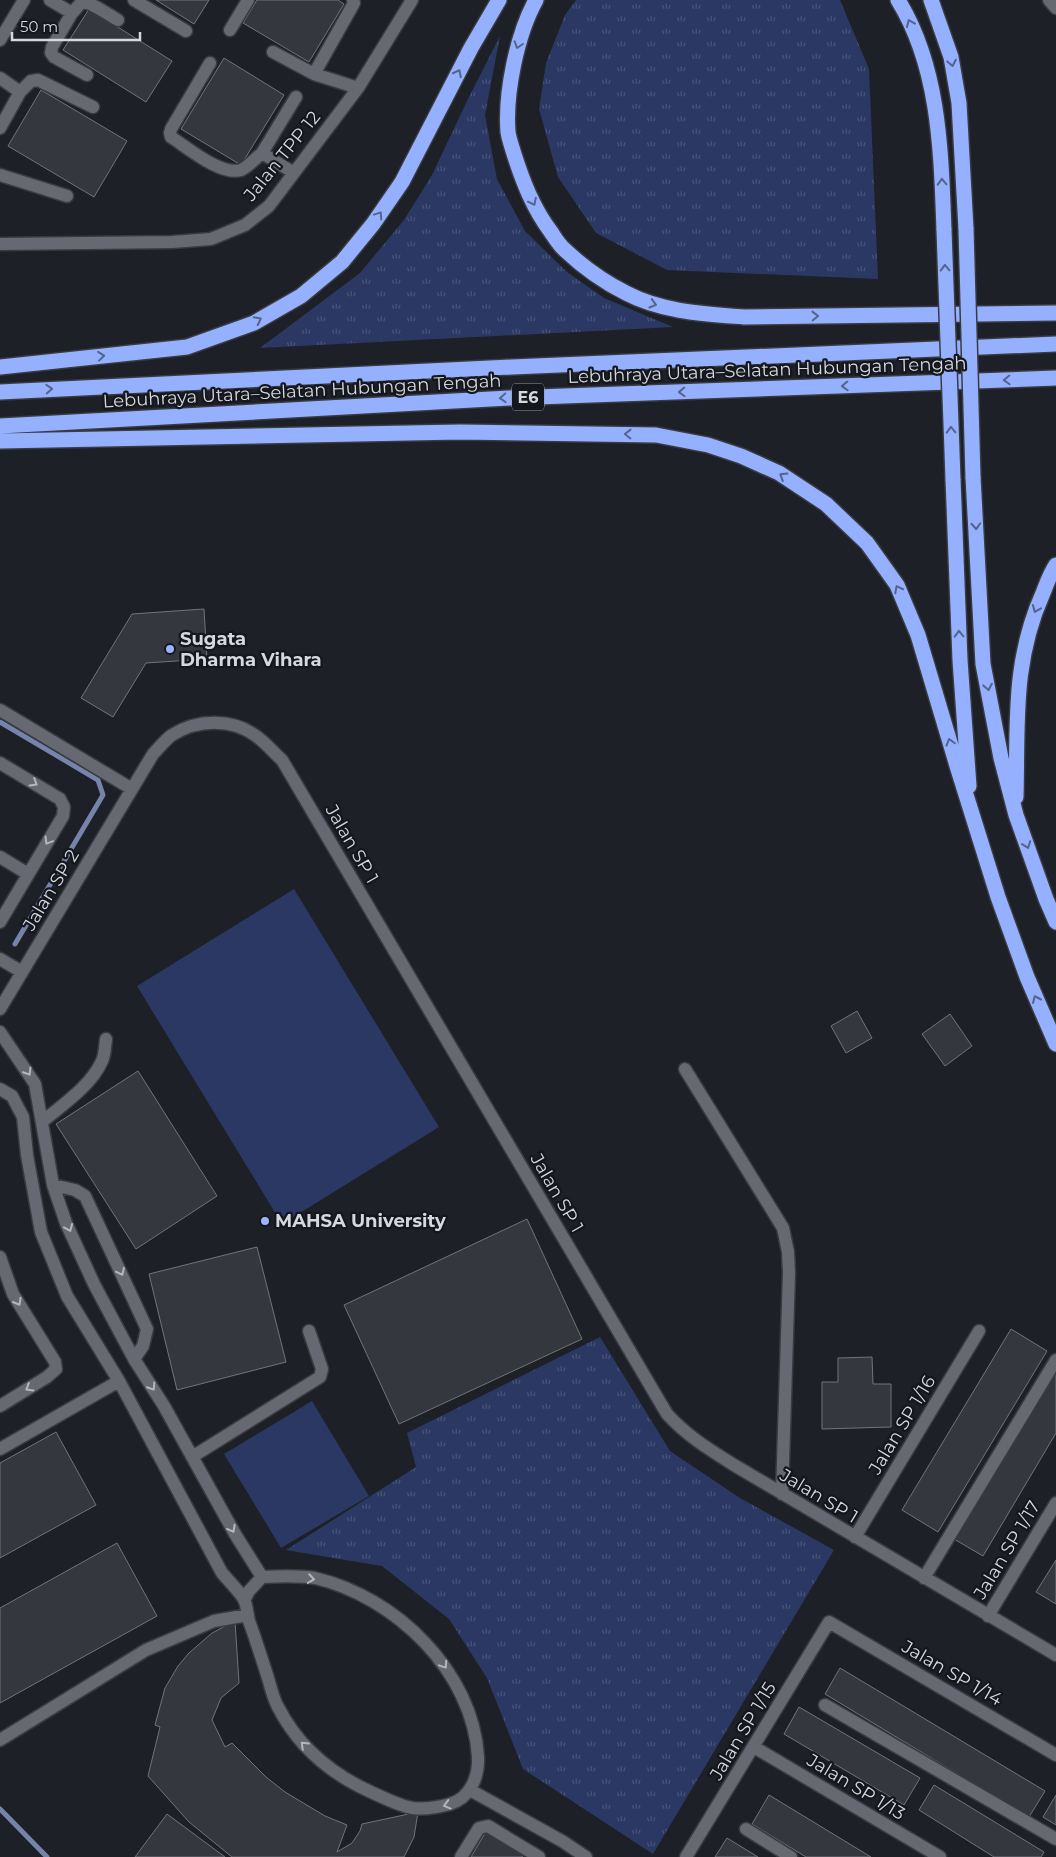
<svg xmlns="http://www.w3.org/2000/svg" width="1056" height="1857" font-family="Montserrat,sans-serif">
  <defs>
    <pattern id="grass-tufts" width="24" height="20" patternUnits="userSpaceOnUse" patternTransform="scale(1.25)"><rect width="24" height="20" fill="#2a3863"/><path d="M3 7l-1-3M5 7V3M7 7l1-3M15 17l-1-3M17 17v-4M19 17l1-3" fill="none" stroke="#485479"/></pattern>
  </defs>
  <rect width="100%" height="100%" fill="#1d2026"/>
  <path fill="url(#grass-tufts)" d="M576 0H840L869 69 878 279 667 270 596 233 558 177 539 109 546 63 565 15Z
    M500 36 485 115 497 179 525 231 567 272 604 298 673 327 260 348 360 273 404 220 432 175 466 103Z
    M600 1337 670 1451 740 1498 834 1550 653 1854 523 1769 487 1678 449 1619 382 1566 286 1550 416 1467 407 1433Z"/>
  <path fill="#2a3863" d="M294 889 439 1127 282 1224 137 986Z
    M312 1401 369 1496 281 1548 224 1454Z"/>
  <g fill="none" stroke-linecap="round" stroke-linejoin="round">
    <path stroke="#7683aa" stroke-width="5" d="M0 722 98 780 103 795 15 944
      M0 1809 47 1857"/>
  </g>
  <path fill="#35373e" stroke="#71747c" d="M156 0H209L194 24Z
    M257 0H338L344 4 309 62 243 23Z
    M89 9 172 61 146 102 63 50Z
    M224 58 284 95 241 165 181 129Z
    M41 90 127 141 94 197 8 146Z
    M204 609 207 659 146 663 113 717 81 698 132 614Z
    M857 1011 872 1038 846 1053 831 1026Z
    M950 1014 972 1046 945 1066 922 1034Z
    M138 1071 217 1196 136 1249 56 1124Z
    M527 1219 582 1339 399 1424 344 1305Z
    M257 1247 286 1362 177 1390 149 1274Z
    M1011 1329 1047 1351 938 1532 902 1510Z
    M872 1357 873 1384H891V1427L822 1429V1382H838V1358Z
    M1056 1367V1433L983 1556 954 1539Z
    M56 1432 96 1505 0 1558V1463Z
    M117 1543 157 1616 0 1703V1608Z
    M1056 1560V1604L1036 1592Z
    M235 1621 239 1683 221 1698 212 1720 225 1747 232 1743 266 1777 285 1792 325 1816 347 1825 337 1852 352 1843 360 1831 362 1824 418 1812 414 1837 404 1857H232L189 1822 148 1776 160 1727 155 1725 165 1688 178 1666 189 1653 212 1633Z
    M840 1668 1045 1791 1029 1817 825 1694Z
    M799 1707 920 1778 904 1805 784 1734Z
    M934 1785 1044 1852 1041 1857H994L919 1810Z
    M769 1795 871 1857H806L752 1824Z
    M1056 1795V1825L1043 1817Z
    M167 1814 225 1857H135Z
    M488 1828 526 1850 522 1857H471Z
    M727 1838 758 1857H715Z"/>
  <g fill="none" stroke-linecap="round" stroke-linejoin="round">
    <defs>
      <path id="minor" d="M50 0 72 13 52 47 51 53 54 57 87 75
        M134 0 186 31
        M1049 0 1056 8
        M72 13C75 10 78 6 81 3 89 0 110 16 118 20
        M230 30 248 0
        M0 40 24 0
        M273 52 314 74 358 88
        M210 63 171 129 170 133 171 137C188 148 221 176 241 170 248 167 256 158 262 153L294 173
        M314 74 354 3 353 0
        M0 78 20 92 31 81 38 80 93 107
        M0 128 20 92
        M262 153 296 97
        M0 175 67 196
        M0 244 172 242 211 239 245 225 269 206 358 88 412 0
        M0 710 132 789
        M0 763 60 799 64 807 63 816 0 922
        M0 857 28 874
        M0 959 22 972
        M0 1009 153 754C159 748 165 740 172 735 197 719 232 718 256 736 265 742 273 752 282 760L667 1414C687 1436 710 1450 734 1465L1056 1655
        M0 1032 35 1084 53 1185 66 1223 94 1284 134 1359 164 1406 235 1534 262 1577
        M685 1069 783 1228 788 1252 789 1273 782 1494
        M0 1089 12 1096 23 1117 27 1155 41 1232 67 1296 119 1381 222 1573C229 1581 238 1590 244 1599 247 1605 247 1614 249 1621 256 1640 262 1659 268 1678 271 1688 273 1698 278 1707 298 1746 331 1774 371 1792 404 1807 413 1814 450 1804 470 1798 479 1777 478 1757 473 1672 396 1597 315 1578 298 1575 280 1576 262 1577L249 1591 244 1600
        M42 1122C62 1105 91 1086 102 1061 105 1055 105 1046 106 1039
        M53 1185 75 1190 85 1196 147 1329 143 1346 134 1359
        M0 1257 13 1294 55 1362 56 1369 47 1377 0 1406
        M0 1449 119 1381
        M192 1457 320 1377 322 1369 309 1331
        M855 1537 979 1331
        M924 1578 1056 1360
        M988 1616 1056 1503
        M825 1705 1056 1839
        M0 1740 146 1650 214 1621 248 1615
        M754 1747 940 1857
        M470 1790 562 1841 586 1857
        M746 1829 791 1857
        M461 1857 479 1828 488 1826 539 1857
        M686 1857 829 1622 1056 1755"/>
      <path id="highway" d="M536 0C517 34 505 93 508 132 509 139 512 147 514 154 523 182 533 208 551 232 555 238 559 245 565 250 583 267 604 282 626 293 662 312 705 314 744 317L1056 313
        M898 0C940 68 941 153 944 230
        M931 0 951 57 959 103 966 229
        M0 367 187 347 254 323 301 296 342 262 373 224 402 182 471 48 499 0
        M0 392 512 367 1056 344
        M0 426 509 398 1056 378
        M0 441 460 432 656 435 708 445 741 456 779 473 826 504 867 543 897 585 918 635 957 766 998 897 1027 977 1056 1044
        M973 477 983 664 1001 758 1016 815 1046 899 1056 922
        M953 479 960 660 969 786
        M1016 797C1018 724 1012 662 1043 593 1047 583 1050 574 1056 565"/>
    </defs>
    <use href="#minor" stroke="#393b40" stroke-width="15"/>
    <use href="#highway" stroke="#393b40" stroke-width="18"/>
    <use href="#minor" stroke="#666971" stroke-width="12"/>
    <use href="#highway" stroke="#95b0fe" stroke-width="15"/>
    <defs>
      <path id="highway-bridge" d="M966 229 973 477
        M944 230 953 479"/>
    </defs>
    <use href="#highway-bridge" stroke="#393b40" stroke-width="18" stroke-linecap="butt"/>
    <use href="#highway-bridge" stroke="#95b0fe" stroke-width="15"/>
  </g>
  <defs><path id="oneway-chevron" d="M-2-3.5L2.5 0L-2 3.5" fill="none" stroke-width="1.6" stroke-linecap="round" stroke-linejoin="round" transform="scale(1.25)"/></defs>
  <g stroke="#54648e">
    <use href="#oneway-chevron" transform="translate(910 23) rotate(-113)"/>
    <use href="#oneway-chevron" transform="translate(518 45) rotate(108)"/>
    <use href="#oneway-chevron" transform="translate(952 63) rotate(79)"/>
    <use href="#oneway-chevron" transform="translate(458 73) rotate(-63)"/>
    <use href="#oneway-chevron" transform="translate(942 182) rotate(-92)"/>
    <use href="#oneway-chevron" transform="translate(533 202) rotate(64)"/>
    <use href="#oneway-chevron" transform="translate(379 215) rotate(-56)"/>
    <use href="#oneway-chevron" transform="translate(945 268) rotate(-92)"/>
    <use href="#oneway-chevron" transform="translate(653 304) rotate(16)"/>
    <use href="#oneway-chevron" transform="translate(815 316) rotate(-1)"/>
    <use href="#oneway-chevron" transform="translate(258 320) rotate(-27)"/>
    <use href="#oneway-chevron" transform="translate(101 356) rotate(-6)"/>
    <use href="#oneway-chevron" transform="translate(1007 380) rotate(178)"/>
    <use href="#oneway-chevron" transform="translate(845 386) rotate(178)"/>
    <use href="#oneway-chevron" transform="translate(49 389) rotate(-3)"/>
    <use href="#oneway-chevron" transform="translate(682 392) rotate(178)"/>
    <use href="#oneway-chevron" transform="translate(503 398) rotate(177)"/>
    <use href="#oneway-chevron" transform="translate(951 430) rotate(-92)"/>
    <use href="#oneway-chevron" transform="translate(628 434) rotate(-179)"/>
    <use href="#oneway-chevron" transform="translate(783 476) rotate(-148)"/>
    <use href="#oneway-chevron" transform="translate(976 526) rotate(87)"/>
    <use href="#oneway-chevron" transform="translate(898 589) rotate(-117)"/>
    <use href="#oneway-chevron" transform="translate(1036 609) rotate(112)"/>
    <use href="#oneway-chevron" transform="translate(959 634) rotate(-92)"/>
    <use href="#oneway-chevron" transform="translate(988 687) rotate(79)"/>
    <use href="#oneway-chevron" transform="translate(950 742) rotate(-105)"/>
    <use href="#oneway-chevron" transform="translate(1027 845) rotate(70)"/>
    <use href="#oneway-chevron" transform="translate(1036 999) rotate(-114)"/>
  </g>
  <g stroke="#b4b7bd">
    <use href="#oneway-chevron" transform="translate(34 783) rotate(31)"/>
    <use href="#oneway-chevron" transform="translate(48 841) rotate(121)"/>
    <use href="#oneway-chevron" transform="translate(28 1072) rotate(58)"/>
    <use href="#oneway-chevron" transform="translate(69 1228) rotate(67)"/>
    <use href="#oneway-chevron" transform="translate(121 1272) rotate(65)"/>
    <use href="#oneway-chevron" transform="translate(18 1302) rotate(60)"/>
    <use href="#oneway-chevron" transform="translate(152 1387) rotate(57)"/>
    <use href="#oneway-chevron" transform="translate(29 1388) rotate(149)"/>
    <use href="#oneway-chevron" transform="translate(232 1529) rotate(61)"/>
    <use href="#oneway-chevron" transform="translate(311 1579) rotate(9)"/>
    <use href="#oneway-chevron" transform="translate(444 1665) rotate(56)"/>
    <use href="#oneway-chevron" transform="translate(304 1745) rotate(-136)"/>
    <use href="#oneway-chevron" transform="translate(447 1805) rotate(165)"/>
  </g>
  <g fill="#9bb5fd" stroke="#14171d" stroke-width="2">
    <circle cx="170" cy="649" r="5"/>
    <circle cx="265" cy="1221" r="5"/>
  </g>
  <g text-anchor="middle" stroke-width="4.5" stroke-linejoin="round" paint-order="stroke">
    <rect fill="#14171d" stroke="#9c9ea3" stroke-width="1" x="512" y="383.5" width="32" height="27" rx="4"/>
    <g font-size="16" font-weight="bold" fill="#d6d8dd">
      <text x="528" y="403">E6</text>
    </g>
    <g font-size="18" fill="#d6d8dd" stroke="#14171d">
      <text transform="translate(282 156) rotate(-51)" y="6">Jalan TPP 12</text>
      <text transform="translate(767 370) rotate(-2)" y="6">Lebuhraya Utara–Selatan Hubungan Tengah</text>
      <text transform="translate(302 391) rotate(-3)" y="6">Lebuhraya Utara–Selatan Hubungan Tengah</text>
      <text transform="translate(352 844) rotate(60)" y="6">Jalan SP 1</text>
      <text transform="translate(51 890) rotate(-59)" y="6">Jalan SP 2</text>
      <text transform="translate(557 1193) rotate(60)" y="6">Jalan SP 1</text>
      <text transform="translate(902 1425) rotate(-59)" y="6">Jalan SP 1/16</text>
      <text transform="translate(819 1496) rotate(31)" y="6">Jalan SP 1</text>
      <text transform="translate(1007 1550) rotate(-59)" y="6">Jalan SP 1/17</text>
      <text transform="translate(952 1673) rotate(30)" y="6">Jalan SP 1/14</text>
      <text transform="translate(743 1731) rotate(-59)" y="6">Jalan SP 1/15</text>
      <text transform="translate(856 1787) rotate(31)" y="6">Jalan SP 1/13</text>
    </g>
    <g font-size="18" font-weight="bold" fill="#d6d8dd" stroke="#14171d" text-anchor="start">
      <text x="180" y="645">Sugata<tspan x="180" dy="21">Dharma Vihara</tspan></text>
      <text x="275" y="1227">MAHSA University</text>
    </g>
  </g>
  <path d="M12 32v8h128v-8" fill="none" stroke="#d6d8dd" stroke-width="2.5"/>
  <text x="20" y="32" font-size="15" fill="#d6d8dd" stroke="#14171d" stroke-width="4" paint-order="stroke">50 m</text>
</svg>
